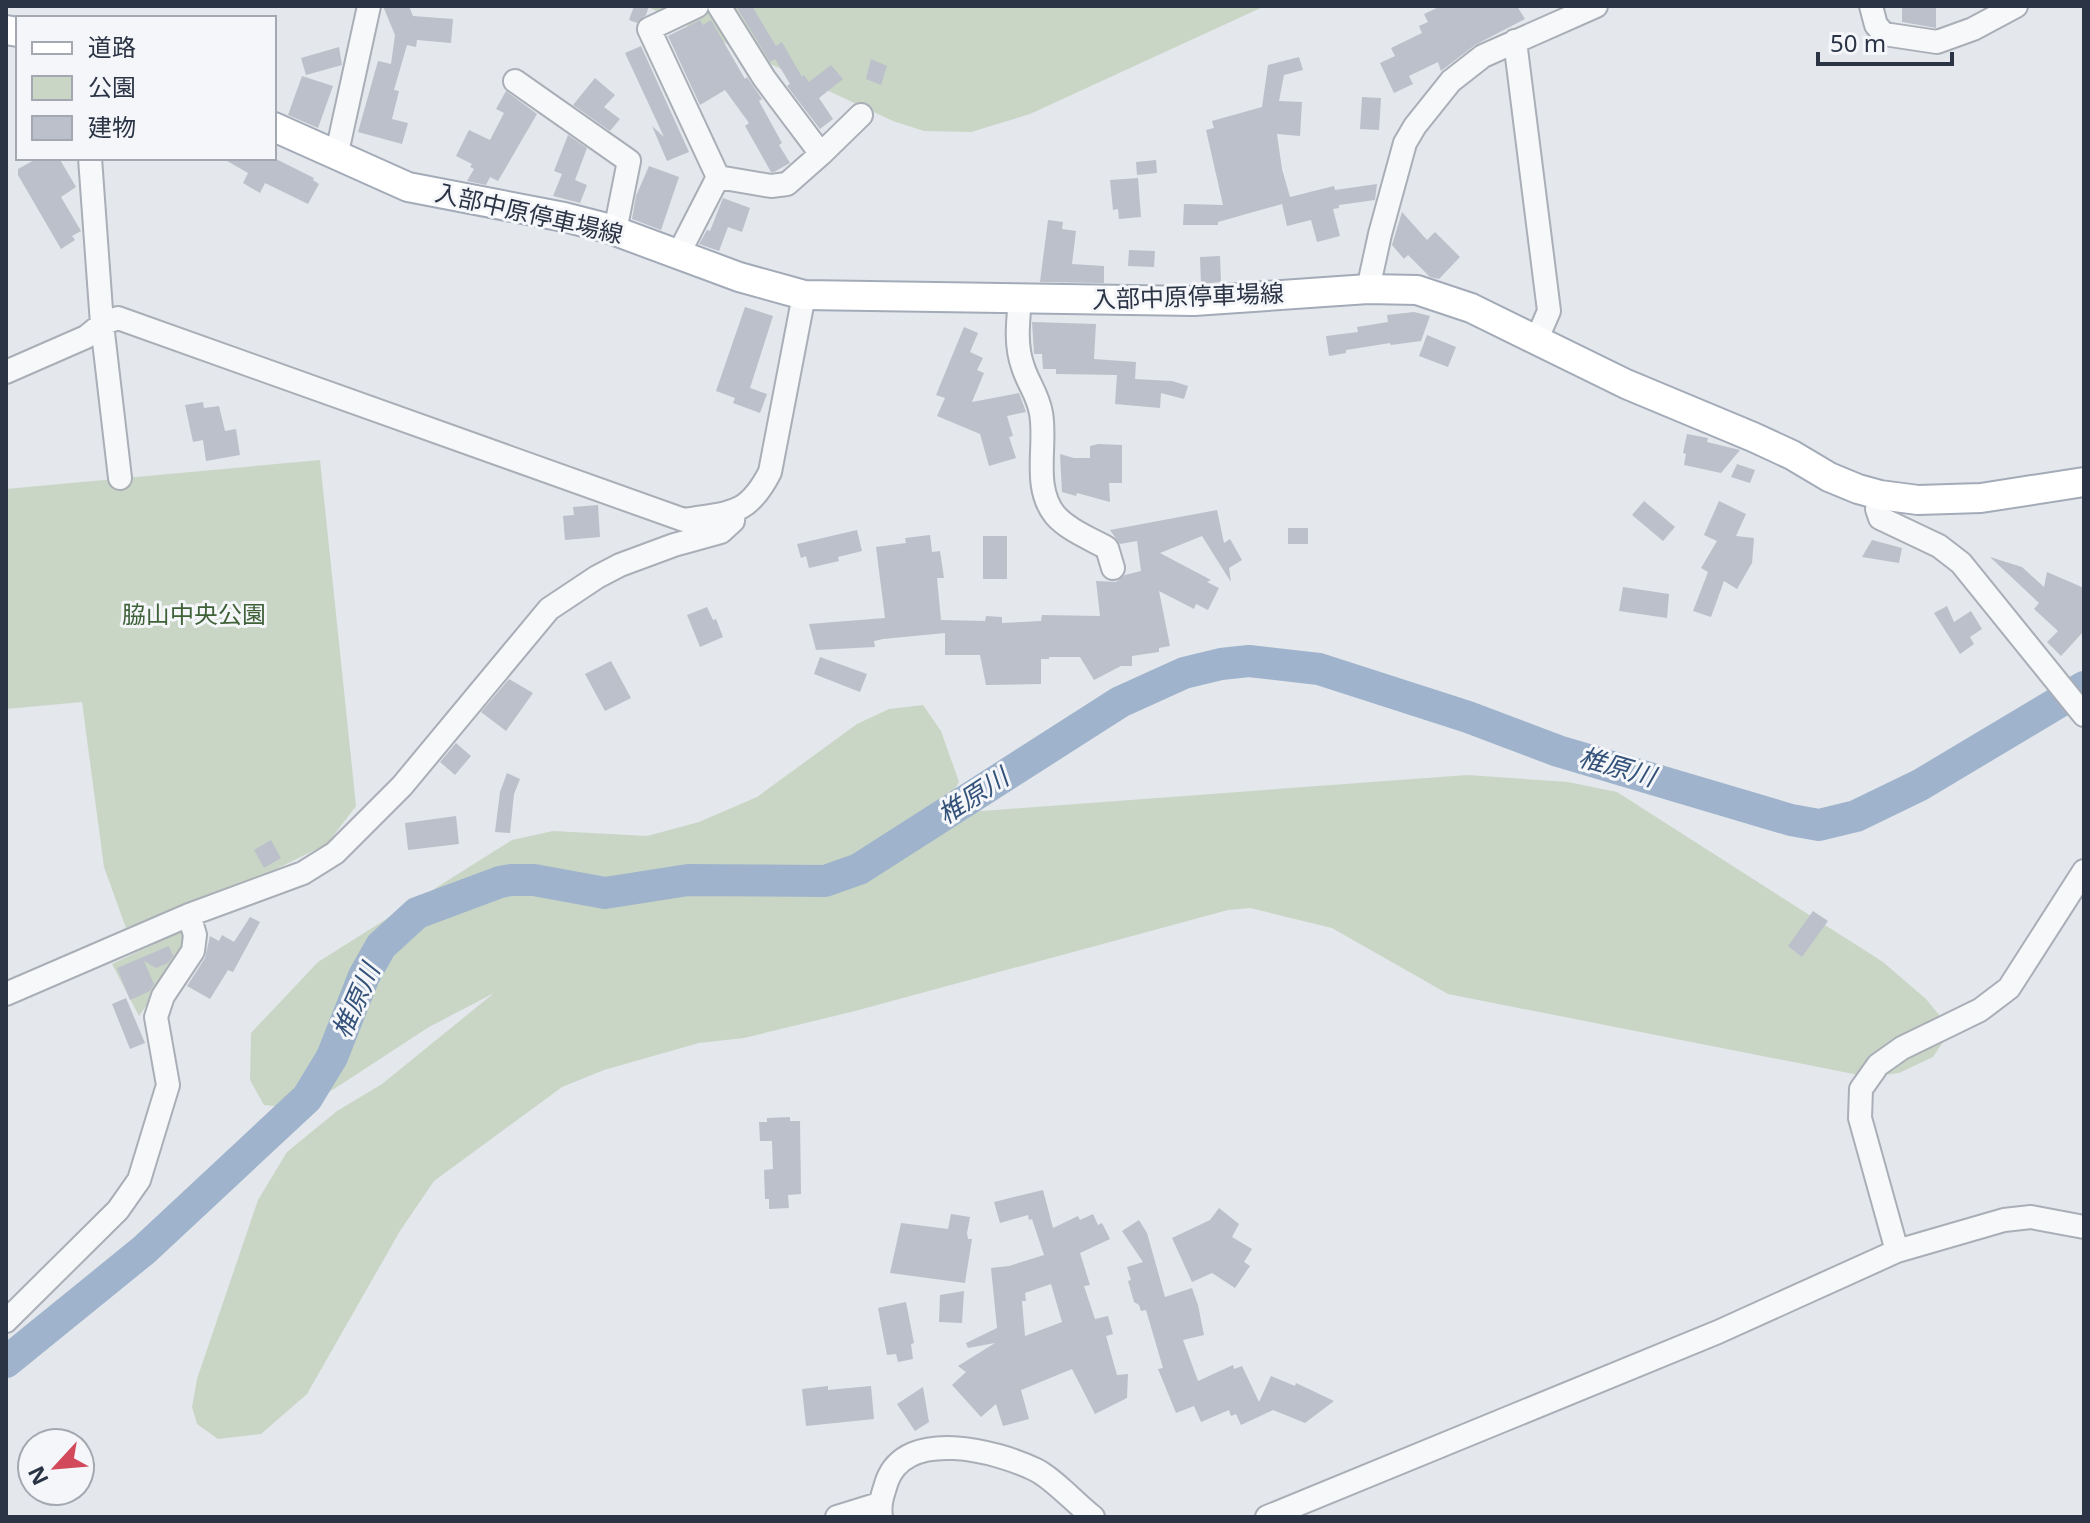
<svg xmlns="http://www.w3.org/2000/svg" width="2090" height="1523" font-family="'Noto Sans','Noto Sans JP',sans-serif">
  <rect width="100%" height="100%" fill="#e4e7ec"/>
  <path fill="#c9d6c5" d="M646 6H1265L1030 114 971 132 924 131 893 121Z
    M320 460 356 806 327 844 260 877 126 928 104 867 82 702 6 709V489Z
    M923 705 941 731 959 782 941 814 1467 775 1568 782 1617 792 1883 962 1926 999 1944 1021 1945 1039 1933 1057 1899 1073 1869 1077 1448 994 1332 928 1250 908 1228 910 855 1011 744 1038 699 1043 604 1070 562 1087 434 1181 400 1231 307 1394 261 1434 218 1439 197 1424 192 1407 197 1379 258 1200 287 1152 337 1111 382 1084 494 993 429 1027 334 1089 294 1108 264 1105 250 1080 251 1033 318 962 512 840 553 831 647 836 699 822 757 797 857 724 889 709Z
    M184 930V951L139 1016 112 964Z"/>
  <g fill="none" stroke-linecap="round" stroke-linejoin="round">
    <path stroke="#9fb4cc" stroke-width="32" d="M6 1362 144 1250 307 1098 332 1057 364 976 381 946 417 913 500 882 511 880H534L605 893 688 880 825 881 859 869 1120 702 1184 673 1221 664 1249 661 1319 669 1468 717 1558 751 1791 820 1819 825 1856 816 1920 785 2084 687"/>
  </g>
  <path fill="#bbc0ca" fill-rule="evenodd" d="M383 6H409L413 16 453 19 451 43 417 40 416 47 407 45 394 90 399 91 392 119 408 123 402 144 358 132 378 61 391 64 395 35Z
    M634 6H649L646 15 637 23 629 20Z
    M736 6H752L776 46 782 42 802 77 804 75 809 82 831 65 843 79 819 98 833 119 820 129 787 86 790 84 775 59 770 62Z
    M1441 6H1517L1525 19 1475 45 1441 71 1438 62 1409 76 1413 84 1394 93 1380 63 1395 56 1391 48 1422 33 1419 26 1428 22 1424 14Z
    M1902 6H1936V28L1902 22Z
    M700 20 703 25 711 20 745 79 747 77 762 99 759 101 782 143 779 145 790 163 774 172H771L745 126 749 123 725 90 700 105 668 36Z
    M641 46 689 152 667 161 652 126 664 137 625 53Z
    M339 47 342 65 306 75 301 58Z
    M1299 57 1303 70 1284 75 1279 101 1302 102 1300 136 1277 134 1282 169 1290 197 1334 186 1335 190 1377 184 1375 200 1339 205V208L1333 209 1340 236 1317 242 1311 220 1287 226 1282 204 1218 222V225H1183L1184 204 1223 205 1206 130 1214 128 1212 121 1262 107 1268 65Z
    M871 59 887 66 881 85 866 79Z
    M302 76 333 86 318 128 288 115Z
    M595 78 615 95 604 107 620 119 610 131 573 105Z
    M506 91 537 114 498 181 490 177 486 185 467 181 474 169 470 167 472 164 456 156 469 130 490 140 504 113 496 109Z
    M1362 97 1381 98 1379 130 1360 129Z
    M568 135 587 148 575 180 587 185 580 203 553 196 562 174 554 171Z
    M38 158H59L76 187 61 197 81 231 72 236 75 240 61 249 18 175V169Z
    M222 158H274L314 178 313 180 319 184 308 204 265 183 260 193 243 183 248 173Z
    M1156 160 1157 173 1137 175 1136 162Z
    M649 166 679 177 661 230 632 219 636 196Z
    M1138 178 1141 217 1119 219 1118 209 1113 210 1110 180Z
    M723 198 750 208 742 232 728 227 719 251 699 244 707 230 710 231Z
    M1402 212 1427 240 1435 232 1460 257 1439 279 1430 277 1408 255 1404 259 1392 245Z
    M1048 220 1063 222 1062 229 1076 231 1072 264 1104 266V283L1040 282Z
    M1129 250 1155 251 1154 267 1128 266Z
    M1220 256 1221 282 1201 284 1200 257Z
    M745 307 773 316 750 388 767 394 760 413 733 403 735 398 716 391Z
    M1414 312 1430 316 1421 341 1391 345 1390 343 1346 350V353L1329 356 1326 336 1358 332 1357 327 1388 322 1387 315Z
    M1032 322 1096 324 1094 359 1136 362 1135 379 1172 381 1188 386 1184 399 1161 393 1160 408 1115 404 1117 375 1056 374V369H1043L1042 354H1034Z
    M964 327 978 333 970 352 983 358 977 370 984 373 972 402 1019 393 1026 412 1007 416 1013 436 1009 437 1016 458 989 466 980 434 937 416 945 398 936 395Z
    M1427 335 1456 347 1448 367 1419 356Z
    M203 402 204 408 219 406 225 431 236 429 240 455 206 461 203 440 193 442 185 405Z
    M1687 434 1708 438 1707 442 1740 450 1721 473 1684 465 1686 454 1683 453Z
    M1098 444 1122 445V483H1109L1110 502 1077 493 1076 496 1062 492 1060 454 1074 458H1090V446Z
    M1737 464 1755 470 1750 483 1731 477Z
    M1644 501 1675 527 1663 541 1632 515Z
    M1719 501 1746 514 1736 536 1754 538 1752 563 1737 589 1724 581 1711 617 1693 611 1708 572 1701 568 1717 541 1704 535Z
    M598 505 600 537 565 540 563 516 574 515 573 507Z
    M1217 510 1224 543 1230 539 1242 560 1229 568 1231 582 1202 536 1160 553 1211 580 1207 582 1219 588 1208 610 1196 604 1194 609 1159 591 1170 646 1159 648V652L1132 656V666H1121L1094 680 1080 657H1049V659H1041V684L986 685 980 655H945V633L883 639 874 641 875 647 816 650 809 624 885 618 876 547 906 543 905 538 930 535 932 552 940 551 944 578H937L941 620 985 621 986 616 1002 617V623L1041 621 1042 615 1100 616 1096 581 1116 582 1125 575 1141 571 1137 541 1120 544 1110 530Z
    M1288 528H1308V544H1288Z
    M857 530 862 551 838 557 839 561 809 568 806 556 801 558 797 544Z
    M983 536H1007V579H983Z
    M1872 540 1902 548 1899 563 1862 557Z
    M1990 557 2022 567 2044 587 2047 572 2084 588V631L2061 656 2047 642 2058 631 2034 609 2039 603Z
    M1623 587 1669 594 1667 618 1619 611Z
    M1947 606 1954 622 1971 611 1982 629 1970 637 1974 644 1960 654 1934 613Z
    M707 607 713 620 716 619 723 637 700 647 687 615Z
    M820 657 867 674 860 692 814 674Z
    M611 661 631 698 605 711 585 674Z
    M509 679 533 693 506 731 481 712Z
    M456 743 471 756 455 775 440 762Z
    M507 773 520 779 514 794 510 833 495 832 500 792Z
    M456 816 459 844 408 850 405 823Z
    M271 840 281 858 264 868 254 850Z
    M1813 911 1828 921 1802 957 1788 946Z
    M250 917 260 922 233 972 228 970 210 999 187 986 205 958 210 936 219 941 222 935 234 942Z
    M169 946 173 956 168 963 156 968 144 961 154 984 150 991 130 1000 117 968Z
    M126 998 145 1043 130 1049 112 1004Z
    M790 1117V1121H800L801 1194 788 1195 789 1208 769 1209V1199H765L764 1170 773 1169 772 1141H760L759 1122H767V1118Z
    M1043 1190 1053 1228 1078 1216 1080 1220 1093 1214 1098 1225 1102 1223 1110 1239 1080 1253 1090 1285 1084 1286 1095 1319 1108 1316 1113 1334 1106 1336 1117 1375 1128 1374 1127 1398 1095 1414 1072 1369 1021 1390 1029 1419 1003 1426 996 1404 981 1417 952 1385 966 1372 958 1366 995 1343 968 1348 966 1343 997 1328 991 1268 1009 1266 1044 1255 1032 1219 1029 1220 1028 1215 1000 1223 994 1202ZM1051 1284 1062 1322 1025 1336 1022 1301H1026L1025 1293Z
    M1219 1208 1239 1224 1232 1237 1252 1249 1244 1262 1250 1266 1235 1288 1212 1273 1192 1282 1172 1238 1210 1220Z
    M951 1214 970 1217 967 1233 968 1239H972L965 1283 890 1273 901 1223 948 1229Z
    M1139 1220 1147 1233 1165 1297 1192 1288 1198 1305 1204 1335 1183 1340 1198 1381 1233 1365 1234 1369 1242 1366 1259 1402 1271 1376 1295 1386 1296 1383 1334 1401 1305 1423 1273 1410 1241 1425 1236 1414 1231 1416 1229 1410 1201 1422 1194 1406 1176 1413 1158 1369 1163 1368 1146 1310 1141 1311 1139 1305 1134 1302 1128 1281 1131 1280 1127 1267 1143 1262 1122 1231Z
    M964 1291 962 1323 939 1322 940 1295Z
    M906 1302 914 1343 911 1344 913 1359 898 1362 896 1354 887 1355 878 1308Z
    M828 1386V1390L871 1386 874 1419 806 1426 802 1389Z
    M923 1387 929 1422 915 1431 897 1404Z"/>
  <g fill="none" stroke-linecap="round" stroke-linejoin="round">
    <defs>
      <path id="minor" d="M697 6 649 29 718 177
        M1871 6 1876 25 1884 34 1937 42 1973 29 2016 6
        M1515 41 1549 311 1536 341
        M515 81 629 161 615 231
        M821 154 861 115
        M336 157 369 6
        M90 158 102 324 120 478
        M718 177 771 186 787 184 821 154 764 78 719 6
        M679 253 718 177
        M1368 289 1380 234 1405 143 1415 126 1451 81 1483 56 1596 6
        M1020 299C1018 322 1015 345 1023 367 1028 383 1038 395 1041 413 1047 446 1032 486 1055 515 1068 530 1091 539 1107 548L1113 568
        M6 372 86 337 102 324 118 318 684 520C730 512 747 517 770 472L804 295
        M1880 495 1877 509 1880 518 1939 546 1961 563 2084 715
        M6 994 189 915 303 873 335 853 402 786 549 609 597 577 620 565 674 545 721 532 733 521 734 511
        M1897 1251 1860 1118 1861 1089 1878 1065 1902 1048 1980 1010 2009 988 2084 871
        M6 1321 118 1210 139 1180 168 1085 156 1017 163 996 193 951 195 935 189 915
        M837 1517 879 1504
        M881 1517C879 1503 883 1494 887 1481 907 1427 997 1451 1036 1470 1054 1479 1076 1504 1093 1517
        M1267 1517 1718 1332 1897 1251 2004 1220 2031 1217 2084 1227"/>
      <path id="major" d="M6 30 18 32
        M274 127 408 187 564 217 607 228 739 277 804 295 1194 301 1368 289 1417 290 1471 308 1626 384 1753 437 1792 455 1829 477 1858 489 1880 495 1918 500 1981 498 2084 482"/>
    </defs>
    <use href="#minor" stroke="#a9aeb7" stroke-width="26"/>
    <use href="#major" stroke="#a3abb8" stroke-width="32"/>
    <use href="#minor" stroke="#f7f8fa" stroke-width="22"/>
    <use href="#major" stroke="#fff" stroke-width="28"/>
  </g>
  <g text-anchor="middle" stroke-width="6" stroke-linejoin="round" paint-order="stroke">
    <g font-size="24" fill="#2b3445" stroke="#f4f6f9">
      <text transform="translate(529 214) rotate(13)" y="8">入部中原停車場線</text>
      <text transform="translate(1188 297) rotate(-2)" y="8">入部中原停車場線</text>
    </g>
    <g font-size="24" fill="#3f6138" stroke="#f4f6f9">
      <text x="194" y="623">脇山中央公園</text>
    </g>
    <g font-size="26" font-style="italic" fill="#34527a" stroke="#f4f6f9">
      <text transform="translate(1617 767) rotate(16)" y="9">椎原川</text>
      <text transform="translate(973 796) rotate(-33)" y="9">椎原川</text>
      <text transform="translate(356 1001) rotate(-66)" y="9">椎原川</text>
    </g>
  </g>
  <rect width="2090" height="1523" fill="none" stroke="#2b3445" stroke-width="16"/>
  <rect x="16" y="16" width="260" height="144" fill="#f4f6f9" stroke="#a4a8b1" stroke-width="2"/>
  <rect x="32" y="42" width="40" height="12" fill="#ffffff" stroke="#a4a8b1" stroke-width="2"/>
  <text x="88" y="56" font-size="24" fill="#2b3445">道路</text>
  <rect x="32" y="76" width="40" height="24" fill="#c9d6c5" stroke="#a4a8b1" stroke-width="2"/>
  <text x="88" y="96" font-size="24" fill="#2b3445">公園</text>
  <rect x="32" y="116" width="40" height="24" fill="#bbc0ca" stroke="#a4a8b1" stroke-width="2"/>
  <text x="88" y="136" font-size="24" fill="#2b3445">建物</text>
  <g transform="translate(56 1467) rotate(244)"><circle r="38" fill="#f4f6f9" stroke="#a4a8b1" stroke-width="2"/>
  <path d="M0-6L14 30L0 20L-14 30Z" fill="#d1495b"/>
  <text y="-12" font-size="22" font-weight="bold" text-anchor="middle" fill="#2b3445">N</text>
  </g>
  <path d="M1818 52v12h134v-12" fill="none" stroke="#2b3445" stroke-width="4"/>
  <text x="1830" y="52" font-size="24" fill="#2b3445" stroke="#f4f6f9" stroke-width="6" paint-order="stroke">50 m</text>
</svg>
